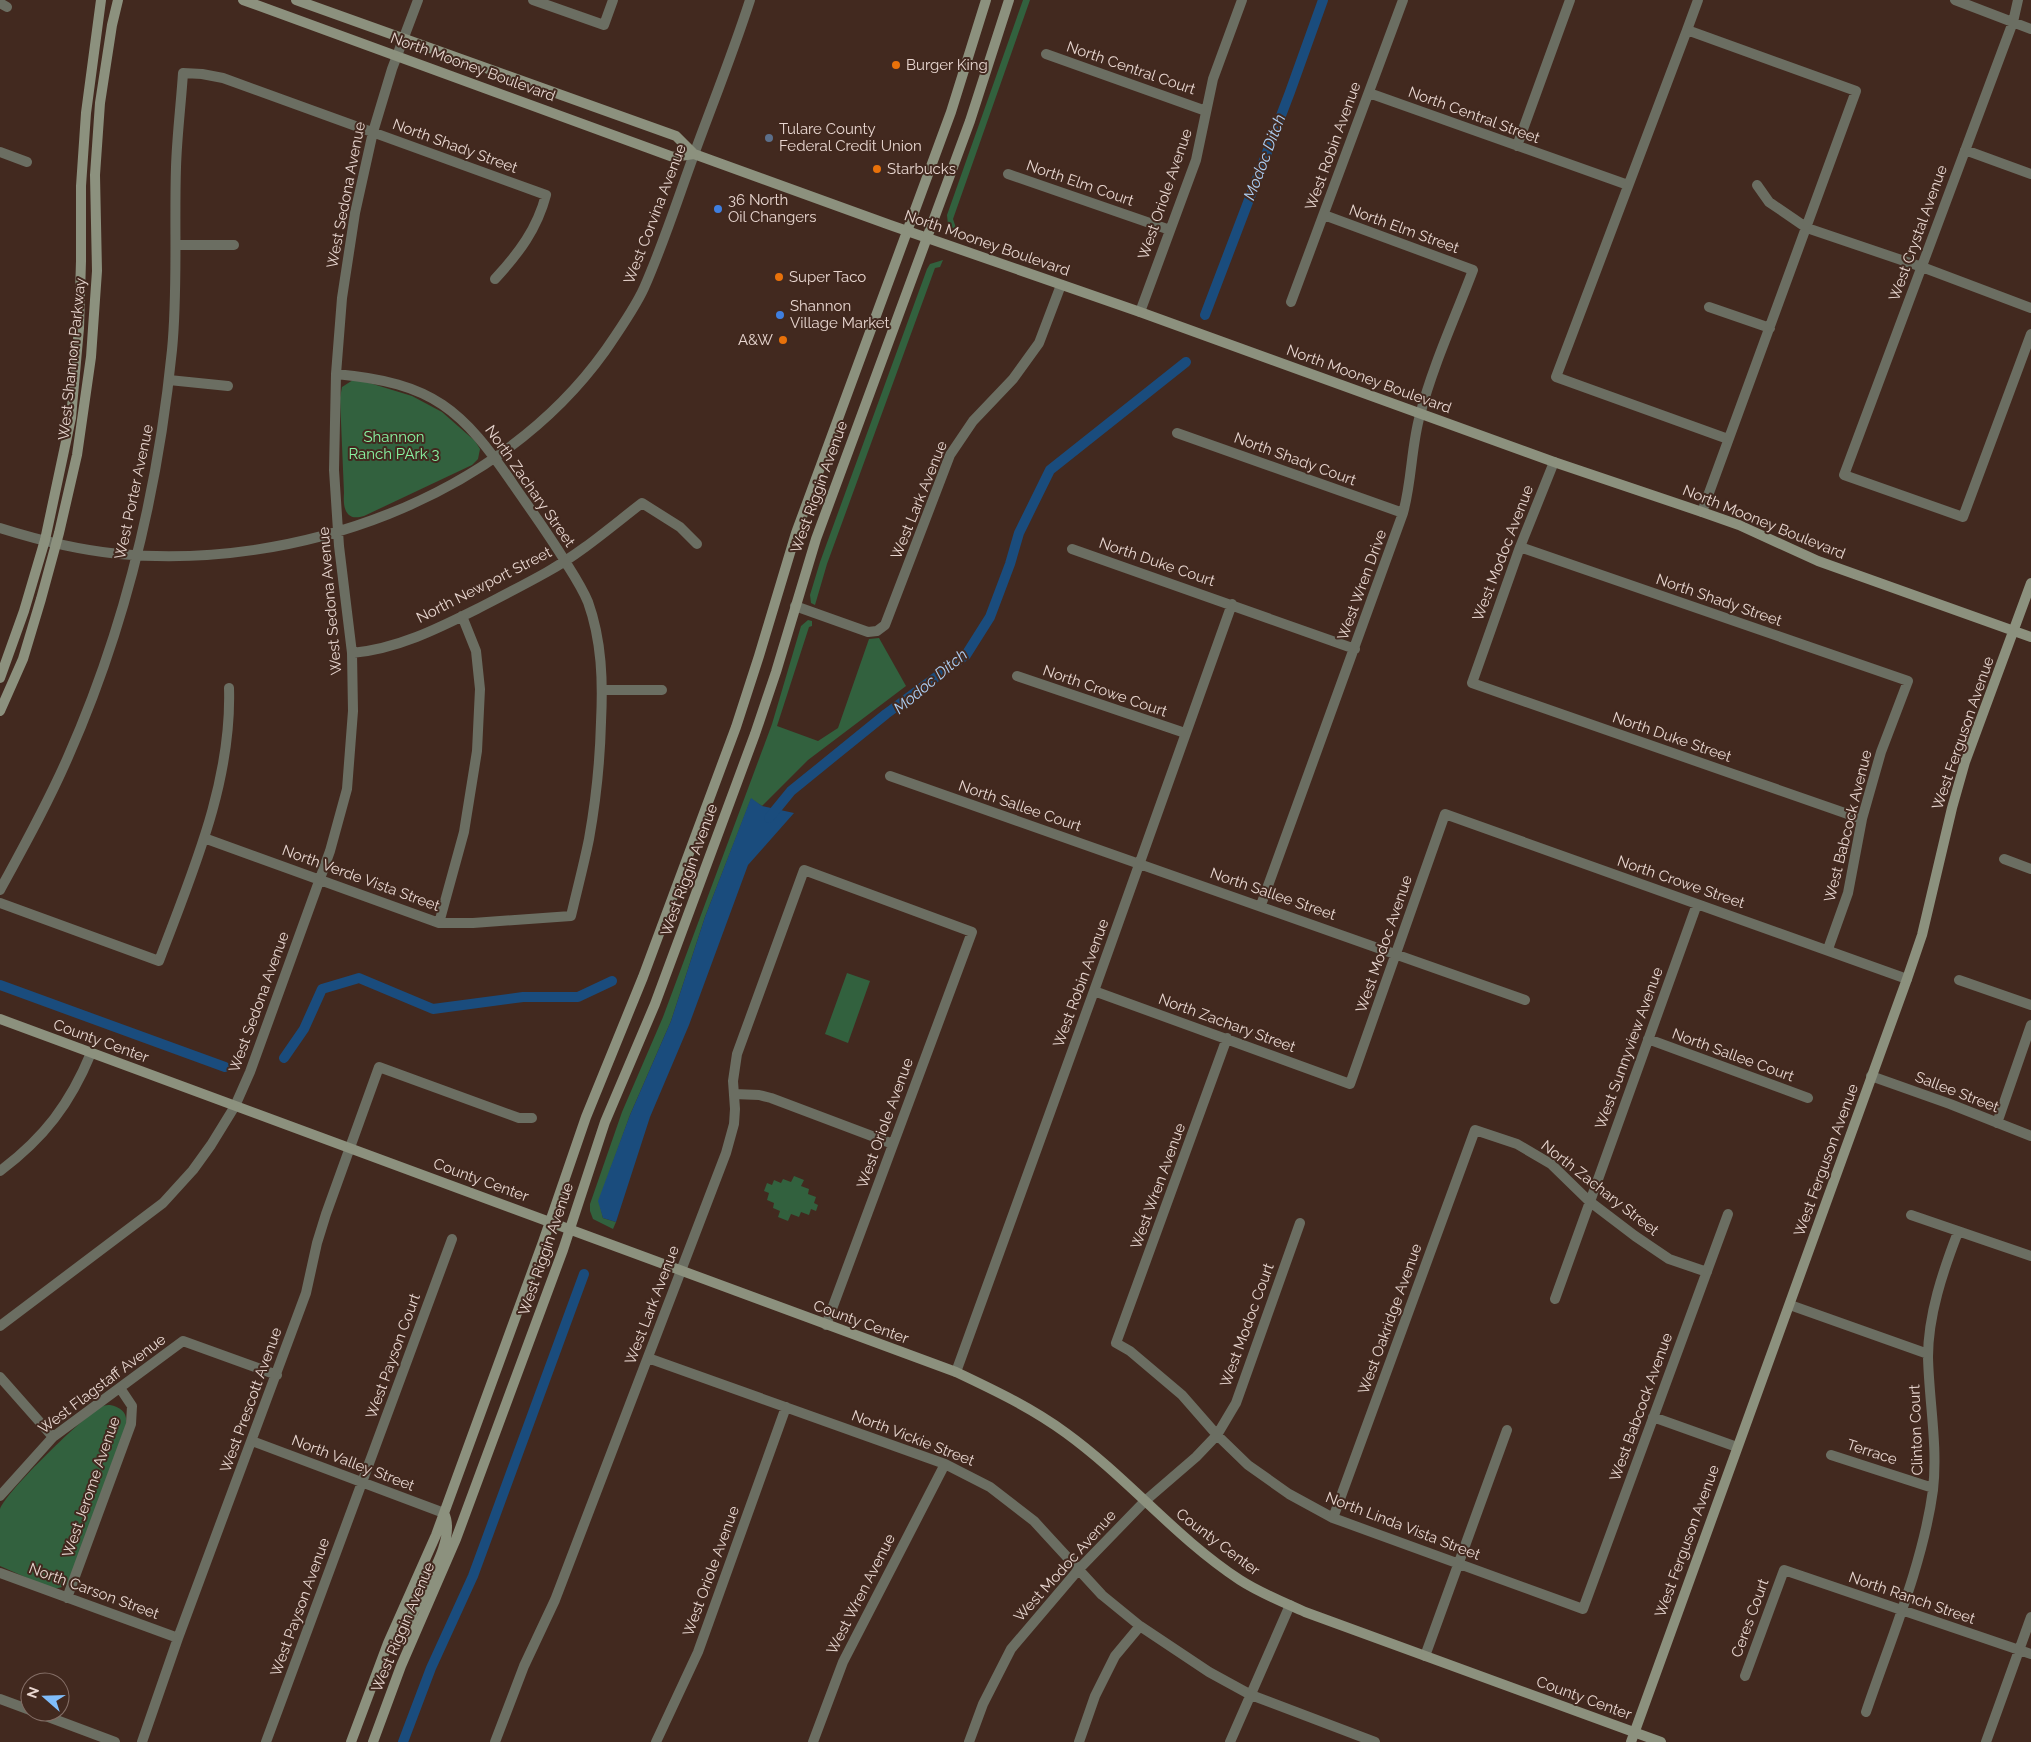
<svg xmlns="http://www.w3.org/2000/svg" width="2031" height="1742" font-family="Raleway,sans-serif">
  <rect width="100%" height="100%" fill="#42291f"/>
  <path fill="#32613e" d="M1023 0H1030L953 219 957 231 948 225 947 215Z
    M943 260 940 267 935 268 827 564 815 605 811 603 810 595 820 562 927 269 930 264Z
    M353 380 363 381 412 396 442 412 475 441 480 449 478 459 472 465 364 516C345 522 343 507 344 493L340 398 342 387Z
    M808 620 812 621V626L809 627 777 726 818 741 838 728 869 639 879 638 906 686 808 760 762 806 751 799 705 917 671 1021 630 1115 599 1201 603 1218 616 1222 613 1229 593 1219 590 1211V1204L622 1112 663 1017 772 724 801 626Z
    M847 973 870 981 848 1043 825 1034Z
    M794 1176 804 1180 801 1186 809 1189 808 1194 816 1197 814 1203 818 1205 816 1211 811 1209 809 1215 801 1212 799 1217 791 1214 788 1221 778 1217 780 1211 773 1208 774 1203 767 1200 769 1193 764 1191 767 1183 772 1185 774 1180 781 1183 783 1179 791 1182Z
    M110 1405C121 1407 128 1413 126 1425L68 1583C62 1588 57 1589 50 1588L0 1566C0 1555 0 1517 0 1509 6 1492 85 1414 103 1406 105 1405 108 1405 110 1405Z"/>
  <path fill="#1a4c7d" d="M751 798 762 806 794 813 748 865 689 1025 650 1117 616 1222 603 1218 598 1201 630 1115 671 1021 705 917Z"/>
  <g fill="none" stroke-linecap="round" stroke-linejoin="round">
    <path stroke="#1a4c7d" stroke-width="10" d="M1205 315 1290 92 1323 0
      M769 818 791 791 886 714 966 655 990 617 1010 564 1019 533 1050 470 1186 362
      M0 985 225 1067
      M284 1058 304 1029 322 989 359 978 433 1009 523 997H578L612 981
      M403 1742 431 1668 473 1576 584 1274"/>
    <path stroke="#6b6e62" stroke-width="10" d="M533 0 604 25 613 0
      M1698 0 1687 30 1856 91 1702 512
      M1955 0 2031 29
      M2018 0 2013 22 1844 475 1963 517 2031 334
      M0 3 7 7
      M1687 30 1556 377 1728 439
      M1046 54 1206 111
      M1369 93 1628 185
      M1517 146 1570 0
      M1965 150 2031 174
      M0 152 27 162
      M1008 174 1170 230
      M1757 185 1769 202 1807 228 1922 267 2031 308
      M176 245H234
      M1291 302 1403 0
      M1709 307 1770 328
      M1140 312 1196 160 1213 79 1242 0
      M169 380 228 386
      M1177 433 1403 513
      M1554 462 1520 547 1472 683 1862 819
      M0 528C38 540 79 550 119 554 296 570 499 499 605 351 618 332 635 308 644 288 664 243 679 195 696 149 714 100 734 50 750 0
      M1520 547 1908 681 1881 752 1862 819 1848 893 1828 949
      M1072 549 1355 649
      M795 606 868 632 877 631 885 625 950 455 973 421 1013 379 1039 343 1061 285
      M352 653C397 649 437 629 477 609 500 597 524 585 547 572 581 553 612 526 642 503L680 527 697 544
      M1017 676 1185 733
      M603 690H662
      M890 776 1525 1000
      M204 838 439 923H473L571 916C577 890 584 864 589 839 596 800 600 761 601 722 603 682 602 641 588 602 583 590 575 577 568 566 552 539 533 513 515 487 462 409 434 383 336 374
      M2004 859 2031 869
      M0 890C24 846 48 803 68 757 125 628 158 490 172 350 178 289 174 228 176 167 177 135 181 104 183 73L202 74 223 78 546 195C537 229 519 253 495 279
      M0 903 159 961C192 873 232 783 229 688
      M1261 905 1403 513C1412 481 1411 447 1420 415 1433 365 1455 318 1473 270L1324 215
      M439 923 464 832 477 751 480 689 476 651 462 616
      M1959 980 2031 1005
      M1094 991 1350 1084 1445 814 1907 979
      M1227 1038 1116 1343 1130 1351 1182 1395 1217 1435 1248 1465 1289 1494 1333 1518 1583 1609 1728 1214
      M1648 1039 1808 1098
      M1871 1076 1950 1104 2031 1136
      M734 1094 759 1095 771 1098 893 1144
      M1997 1123 2031 1025
      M0 1171C44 1138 70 1104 91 1053
      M1911 1215 2031 1256
      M1555 1299 1697 904
      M1790 1305 1928 1354
      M0 1326 163 1203 193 1170 211 1145 235 1106 250 1072 330 851 347 789 353 711 352 653 339 546 334 470 336 374 342 298 355 213 373 132 392 69 418 0
      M648 1358 945 1464 990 1487 1034 1521 1102 1595 1140 1626 1209 1672 1251 1695 1375 1742
      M956 1372 1094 991 1232 604
      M0 1377 53 1437
      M1653 1417 1737 1447
      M252 1441 444 1513
      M1831 1455 1933 1488
      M0 1496 53 1437 183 1341 277 1375
      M1333 1518 1475 1130 1517 1144 1551 1164 1589 1201 1635 1236 1669 1259 1707 1272
      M0 1573 178 1638
      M67 1598 131 1424 132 1406 120 1388
      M1425 1656 1507 1430
      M1745 1676 1784 1570 2031 1654
      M0 1699 30 1710
      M35 1712 115 1742
      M1866 1712C1890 1641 1923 1564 1933 1490 1938 1446 1929 1401 1928 1357 1928 1315 1943 1271 1958 1232
      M142 1742 178 1638 306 1293 317 1243 326 1214 379 1067 519 1118H532
      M266 1742 452 1239
      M495 1742 524 1666 555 1600 726 1153 734 1124 735 1109 733 1081 737 1054 804 870 972 932 826 1325
      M656 1742 698 1652 786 1407
      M813 1742 843 1662 945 1464
      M969 1742 983 1704 1011 1649 1079 1569 1145 1501 1196 1457 1217 1435 1236 1403 1300 1223
      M1079 1742 1095 1696 1115 1656 1140 1626
      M1230 1742 1290 1605
      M1986 1742 2031 1617"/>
    <path stroke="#8c917e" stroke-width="10" d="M243 0 673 157 694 154
      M296 0 676 136 694 154 890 225 1140 312 1554 462 1702 512 1739 525 1818 561 2031 637
      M0 678 24 611 45 540 71 418 79 328 81 261V186L86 113 101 0
      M0 711 23 659 41 599 59 533 77 455 91 357 97 271 95 175 100 103 112 25 118 0
      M0 1019 956 1372C994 1390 1032 1408 1066 1433 1128 1478 1176 1538 1240 1580 1260 1593 1283 1602 1305 1612L1661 1742
      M409 1641C410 1634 409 1625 411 1618 420 1591 458 1541 444 1513
      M351 1742 388 1643 436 1535 543 1242 586 1117 643 977 736 727 759 656 796 533 951 112 986 0
      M373 1742 401 1666 456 1539 563 1250 605 1122 655 1004 755 734 776 672 816 539 970 121 1009 0
      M1631 1742 1907 979 1922 935 1952 808 1965 762 2031 583"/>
  </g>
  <g fill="#e8710a" stroke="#42291f" stroke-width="2">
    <circle cx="896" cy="65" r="5"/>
    <circle cx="877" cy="169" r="5"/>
    <circle cx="779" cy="277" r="5"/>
    <circle cx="783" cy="340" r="5"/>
  </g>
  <circle fill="#5c6f8a" stroke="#42291f" stroke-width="2" cx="769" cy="138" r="5"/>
  <g fill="#3f7fe0" stroke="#42291f" stroke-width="2">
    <circle cx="718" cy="209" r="5"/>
    <circle cx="780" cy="315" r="5"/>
  </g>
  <g text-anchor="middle" stroke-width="4" stroke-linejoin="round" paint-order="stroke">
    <g font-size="15" fill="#e8d6d0" stroke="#42291f" text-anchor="start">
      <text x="906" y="70">Burger King</text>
      <text x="779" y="134">Tulare County<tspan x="779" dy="17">Federal Credit Union</tspan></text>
      <text x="887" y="174">Starbucks</text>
      <text x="728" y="205">36 North<tspan x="728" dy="17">Oil Changers</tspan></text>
      <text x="789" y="282">Super Taco</text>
      <text x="790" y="311">Shannon<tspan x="790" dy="17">Village Market</tspan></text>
      <text x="773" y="345" text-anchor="end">A&amp;W</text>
    </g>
    <g font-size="15" fill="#e8d6d0" stroke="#42291f">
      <text transform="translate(473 67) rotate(20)" y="5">North Mooney Boulevard</text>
      <text transform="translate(1131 68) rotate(19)" y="5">North Central Court</text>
      <text transform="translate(1474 115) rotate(20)" y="5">North Central Street</text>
      <text transform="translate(455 146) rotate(20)" y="5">North Shady Street</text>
      <text transform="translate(1333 146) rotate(-70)" y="5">West Robin Avenue</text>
      <text transform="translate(1080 183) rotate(19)" y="5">North Elm Court</text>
      <text transform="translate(1165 194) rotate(-71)" y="5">West Oriole Avenue</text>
      <text transform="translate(346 195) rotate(-79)" y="5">West Sedona Avenue</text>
      <text transform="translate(655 214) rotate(-69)" y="5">West Corvina Avenue</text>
      <text transform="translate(1404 229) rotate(20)" y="5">North Elm Street</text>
      <text transform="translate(1918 233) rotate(-70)" y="5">West Crystal Avenue</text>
      <text transform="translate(987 243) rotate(19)" y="5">North Mooney Boulevard</text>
      <text transform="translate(72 359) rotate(-84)" y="5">West Shannon Parkway</text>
      <text transform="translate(1369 379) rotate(20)" y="5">North Mooney Boulevard</text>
      <text transform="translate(1295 459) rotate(20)" y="5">North Shady Court</text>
      <text transform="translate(530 486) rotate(55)" y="5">North Zachary Street</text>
      <text transform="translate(819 487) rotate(-70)" y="5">West Riggin Avenue</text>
      <text transform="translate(134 492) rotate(-78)" y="5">West Porter Avenue</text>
      <text transform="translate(919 500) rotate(-68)" y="5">West Lark Avenue</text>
      <text transform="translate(1764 522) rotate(22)" y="5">North Mooney Boulevard</text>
      <text transform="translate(1503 553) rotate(-69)" y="5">West Modoc Avenue</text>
      <text transform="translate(1157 562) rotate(19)" y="5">North Duke Court</text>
      <text transform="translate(484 585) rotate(-27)" y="5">North Newport Street</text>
      <text transform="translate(1362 585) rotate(-70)" y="5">West Wren Drive</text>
      <text transform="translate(1719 600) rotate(19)" y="5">North Shady Street</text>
      <text transform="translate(330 601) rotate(-95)" y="5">West Sedona Avenue</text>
      <text transform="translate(1105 691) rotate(19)" y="5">North Crowe Court</text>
      <text transform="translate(1963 733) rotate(-71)" y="5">West Ferguson Avenue</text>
      <text transform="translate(1672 737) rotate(19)" y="5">North Duke Street</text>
      <text transform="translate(1020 806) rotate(19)" y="5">North Sallee Court</text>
      <text transform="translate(1848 826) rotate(-76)" y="5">West Babcock Avenue</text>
      <text transform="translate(689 870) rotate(-70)" y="5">West Riggin Avenue</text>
      <text transform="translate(361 878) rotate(20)" y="5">North Verde Vista Street</text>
      <text transform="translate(1681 882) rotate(19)" y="5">North Crowe Street</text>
      <text transform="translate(1273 894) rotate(19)" y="5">North Sallee Street</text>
      <text transform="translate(1384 944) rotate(-71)" y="5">West Modoc Avenue</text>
      <text transform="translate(1081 983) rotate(-70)" y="5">West Robin Avenue</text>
      <text transform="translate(259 1002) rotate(-70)" y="5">West Sedona Avenue</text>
      <text transform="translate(1227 1023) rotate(20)" y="5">North Zachary Street</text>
      <text transform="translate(101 1041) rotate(20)" y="5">County Center</text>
      <text transform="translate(1629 1048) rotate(-70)" y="5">West Sunnyview Avenue</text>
      <text transform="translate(1733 1055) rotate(20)" y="5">North Sallee Court</text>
      <text transform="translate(1957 1092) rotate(21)" y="5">Sallee Street</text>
      <text transform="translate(885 1123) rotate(-70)" y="5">West Oriole Avenue</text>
      <text transform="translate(1826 1160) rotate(-70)" y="5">West Ferguson Avenue</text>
      <text transform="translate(481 1180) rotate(20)" y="5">County Center</text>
      <text transform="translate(1158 1186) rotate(-70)" y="5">West Wren Avenue</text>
      <text transform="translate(1600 1188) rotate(38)" y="5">North Zachary Street</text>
      <text transform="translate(546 1249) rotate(-71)" y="5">West Riggin Avenue</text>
      <text transform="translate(652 1305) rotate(-69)" y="5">West Lark Avenue</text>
      <text transform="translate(1390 1319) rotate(-70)" y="5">West Oakridge Avenue</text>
      <text transform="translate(861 1322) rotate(20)" y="5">County Center</text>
      <text transform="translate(1247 1325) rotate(-70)" y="5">West Modoc Court</text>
      <text transform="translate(393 1356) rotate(-70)" y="5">West Payson Court</text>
      <text transform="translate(102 1384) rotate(-37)" y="5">West Flagstaff Avenue</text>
      <text transform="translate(251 1400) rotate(-70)" y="5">West Prescott Avenue</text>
      <text transform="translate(1641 1407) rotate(-70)" y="5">West Babcock Avenue</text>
      <text transform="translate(1916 1430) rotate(-92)" y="5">Clinton Court</text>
      <text transform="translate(913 1438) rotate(21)" y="5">North Vickie Street</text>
      <text transform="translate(1872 1452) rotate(18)" y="5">Terrace</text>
      <text transform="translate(353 1463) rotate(21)" y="5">North Valley Street</text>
      <text transform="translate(91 1487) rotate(-71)" y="5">West Jerome Avenue</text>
      <text transform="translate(1403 1526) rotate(21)" y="5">North Linda Vista Street</text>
      <text transform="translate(1687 1541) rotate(-70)" y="5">West Ferguson Avenue</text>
      <text transform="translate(1218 1542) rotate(37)" y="5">County Center</text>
      <text transform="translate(1065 1566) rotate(-48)" y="5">West Modoc Avenue</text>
      <text transform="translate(711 1571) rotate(-70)" y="5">West Oriole Avenue</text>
      <text transform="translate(94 1591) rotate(20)" y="5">North Carson Street</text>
      <text transform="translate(861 1594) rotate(-63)" y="5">West Wren Avenue</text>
      <text transform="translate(1912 1598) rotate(19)" y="5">North Ranch Street</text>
      <text transform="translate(300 1607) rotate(-70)" y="5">West Payson Avenue</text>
      <text transform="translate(1750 1618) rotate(-70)" y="5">Ceres Court</text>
      <text transform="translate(403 1627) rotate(-67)" y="5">West Riggin Avenue</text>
      <text transform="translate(1584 1698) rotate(20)" y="5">County Center</text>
    </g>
    <g font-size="15" fill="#88f4a2" stroke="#42291f">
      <text x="394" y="442">Shannon<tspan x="394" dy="17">Ranch PArk 3</tspan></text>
    </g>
    <g font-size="16" font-style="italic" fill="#adcdf1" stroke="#42291f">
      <text transform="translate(1264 157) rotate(-69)" y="6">Modoc Ditch</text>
      <text transform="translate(930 681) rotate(-40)" y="6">Modoc Ditch</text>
    </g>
  </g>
  <g transform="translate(45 1697) rotate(290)"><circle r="24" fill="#42291f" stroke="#846e66"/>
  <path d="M0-4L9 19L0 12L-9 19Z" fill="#80bdfa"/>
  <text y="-8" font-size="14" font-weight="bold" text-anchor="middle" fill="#e8d6d0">N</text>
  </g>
</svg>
